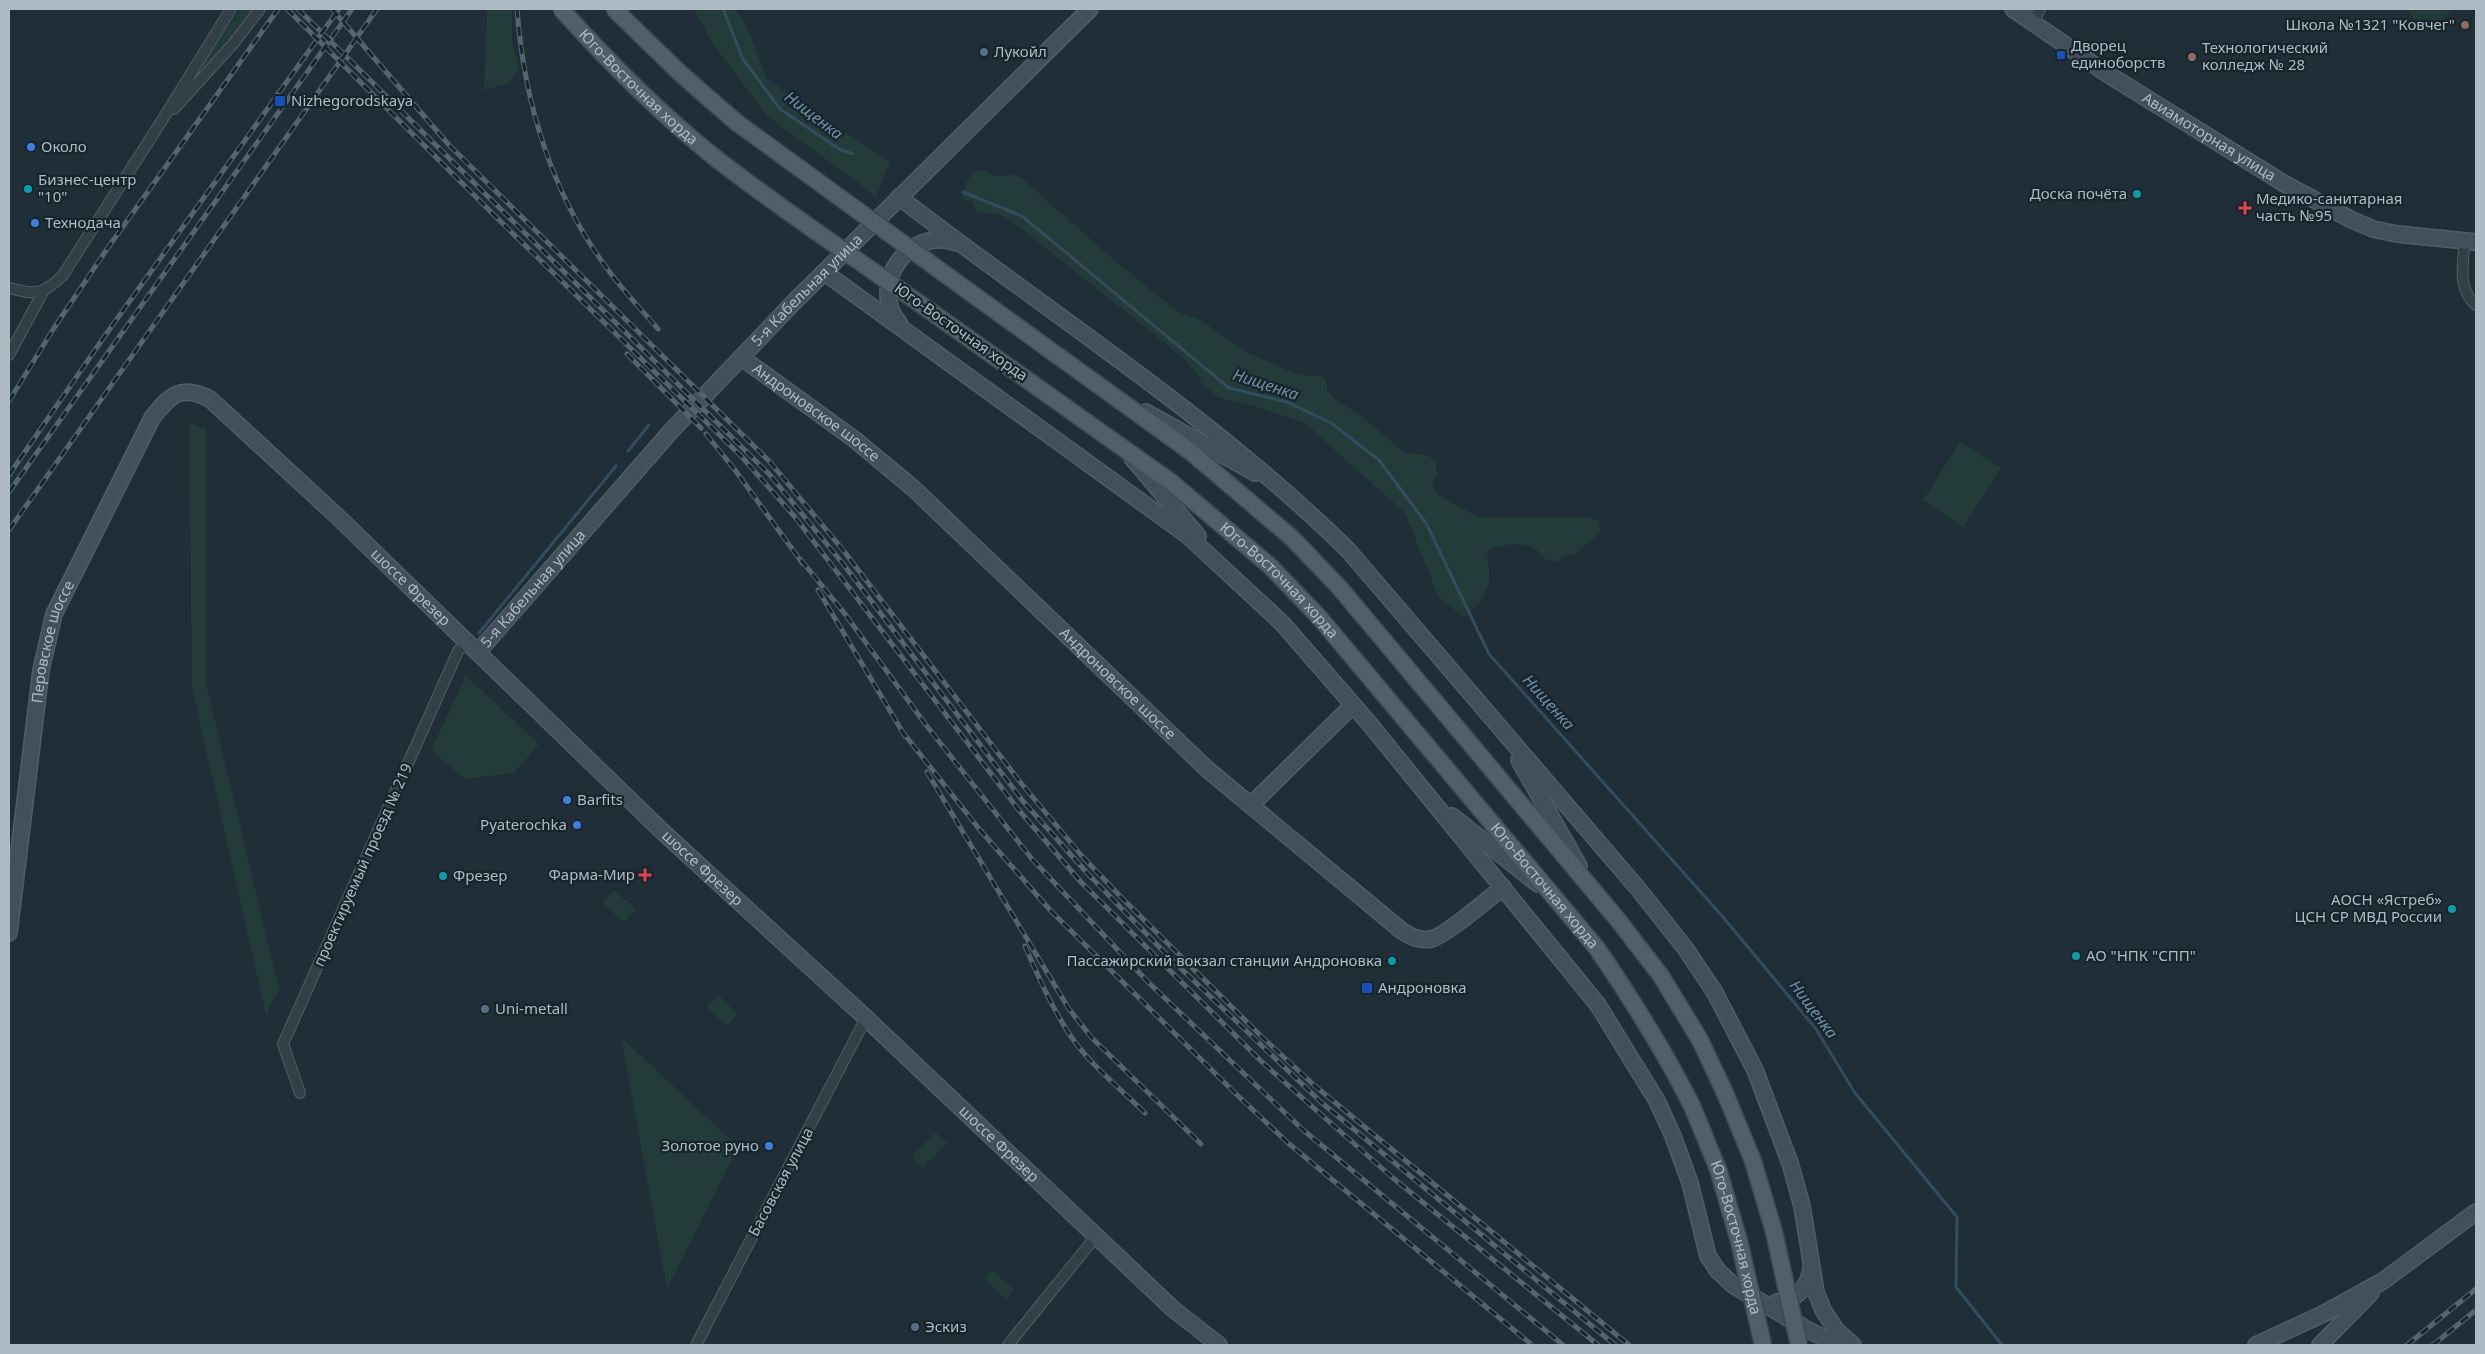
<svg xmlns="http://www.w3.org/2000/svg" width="2485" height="1354" font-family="'Noto Sans',sans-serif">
  <rect width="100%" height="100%" fill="#202e38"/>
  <path fill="#233b39" d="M240 9H253L206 69H203L202 66Z
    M487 9H512V42L519 68 509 83 484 90Z
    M694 9H735L747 27 767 79 890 162 876 196 767 116 711 41Z
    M2409 9H2451L2444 21 2429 27 2414 20Z
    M982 169C993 177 1000 178 1013 174L1024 180 1108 255 1178 312 1199 319 1248 353 1295 373 1306 376 1317 375 1326 380 1328 392 1336 400 1363 417 1405 453 1428 455 1436 463 1437 474 1432 485 1438 495 1476 516 1487 518 1588 517 1599 521 1601 532 1576 553 1566 556 1556 562 1546 560C1534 540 1508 542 1488 550 1486 561 1491 571 1489 582 1486 595 1475 610 1464 617L1439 598 1405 513 1305 423 1257 407 1219 398 1202 384 1197 374 1181 356 1009 219 998 214 977 212 972 202 963 199C965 183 966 176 982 169Z
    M189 423 206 428V683L279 989 266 1015 192 688Z
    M1960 442 2001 468 1963 527 1923 500Z
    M466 676 539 744 514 773 465 779 431 750Z
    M614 890 636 909 624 922 602 903Z
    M718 995 738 1014 726 1026 707 1007Z
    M621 1037 738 1147 667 1289Z
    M935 1132 947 1143 923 1168 912 1157Z
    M992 1270 1014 1290 1006 1299 984 1279Z"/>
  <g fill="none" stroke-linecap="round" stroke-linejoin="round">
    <path stroke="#334d60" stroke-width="3" d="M723 9 743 59 780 109 839 149 853 154
      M963 192 1022 216 1229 388 1287 402 1331 423 1379 460 1426 523 1489 654 1723 917 1816 1029 1855 1093 1957 1217 1956 1287 2002 1345
      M628 451 649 425
      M479 633 616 466"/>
    <defs>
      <path id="street" d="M2033 23 2040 9
        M174 109 233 44 260 9
        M2465 241C2463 262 2457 290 2476 305
        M9 288C36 295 43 295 63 275L161 122 231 9
        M9 355 43 292
        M300 1093 283 1044 458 651 467 641
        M696 1345 866 1018
        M1008 1345 1097 1235"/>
      <g id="secondary">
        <path id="s1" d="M2013 9 2109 75 2285 184 2350 219 2373 229 2397 234 2476 242"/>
        <path d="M899 197C1049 313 1212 416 1348 550L1640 891 1685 948 1714 991 1755 1070 1790 1163 1802 1206 1816 1292 1823 1310 1837 1331 1853 1345"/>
        <path d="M824 272 1187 535 1282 623 1368 722 1598 1005 1657 1101 1673 1136 1690 1183 1708 1256 1718 1271 1733 1285 1806 1329 1839 1345"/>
        <path d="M899 323C867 284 910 225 957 243"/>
        <path id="s2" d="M742 358 854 439 913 488 1207 769 1402 931C1412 937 1419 941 1431 939 1444 937 1491 897 1503 887"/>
        <path d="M1146 412 1255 473"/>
        <path d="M1132 458 1198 536"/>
        <path id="s3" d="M478 652 672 430 794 302 1090 9"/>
        <path d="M1519 760 1579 866"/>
        <path d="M1252 804 1353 705"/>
        <path d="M1452 816 1538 884"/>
        <path id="s4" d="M9 933 41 670 54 614 152 418C170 395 181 384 210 399L338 517 664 833 866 1018 1173 1309 1219 1345"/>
        <path d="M1777 1302C1796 1300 1808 1288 1811 1269"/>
        <path d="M2256 1345 2323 1314 2383 1281 2476 1212"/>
        <path d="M2320 1345 2371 1293"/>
      </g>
      <g id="primary">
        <path d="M971 293 1191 452 1292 538 1339 587 1618 920 1661 976 1700 1040 1725 1093"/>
        <path id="s5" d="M947 323 1171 482 1270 566 1319 617 1596 947C1631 998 1664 1050 1692 1106"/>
      </g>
    </defs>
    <use href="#street" stroke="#515e66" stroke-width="12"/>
    <use href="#secondary" stroke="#515e66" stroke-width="18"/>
    <use href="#primary" stroke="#3d4952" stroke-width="19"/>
    <use href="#street" stroke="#334048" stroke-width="10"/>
    <use href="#secondary" stroke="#41505b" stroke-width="15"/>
    <use href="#primary" stroke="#515f68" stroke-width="16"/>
    <defs>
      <path id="rail" d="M287 9 493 214 741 456 795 517 1018 809 1080 881 1262 1062 1316 1110 1393 1178 1598 1345
        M298 9 770 475 844 565 1022 800 1088 874 1172 960 1322 1103 1615 1345
        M332 9 449 145 770 462 843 550 1021 783 1081 855 1120 896 1261 1036 1315 1086 1629 1345
        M517 9C524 102 552 196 609 271 624 292 642 310 658 329
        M627 354 701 428
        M9 401 54 328 107 249 278 9
        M706 434 735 470 803 564
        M9 475 104 337 339 9
        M9 492 352 9
        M9 530 377 9
        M801 560 845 614 926 725 1032 859 1149 983 1302 1129 1563 1345
        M818 590 905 736
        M901 730 980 830 1050 910 1235 1093 1288 1143 1532 1345
        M927 772 1069 1009 1092 1038 1201 1144
        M1025 946C1038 976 1052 1008 1070 1035 1090 1065 1120 1088 1145 1113
        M2407 1345 2476 1289
        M2433 1345 2476 1310"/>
    </defs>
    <use href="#rail" stroke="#55656f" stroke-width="5"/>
    <use href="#rail" stroke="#19252d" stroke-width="3" stroke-dasharray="9" stroke-linecap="butt"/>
    <defs>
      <g id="primary-bridge">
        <path id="s6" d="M561 9C608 61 658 112 713 156 788 215 869 267 947 323"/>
        <path d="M614 9 681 74 736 122 971 293"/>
        <path d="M1725 1093 1753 1161 1774 1232 1799 1345"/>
        <path id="s7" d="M1692 1106 1718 1169 1739 1241 1763 1345"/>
      </g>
    </defs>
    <use href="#primary-bridge" stroke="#3d4952" stroke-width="19" stroke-linecap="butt"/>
    <use href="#primary-bridge" stroke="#515f68" stroke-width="16"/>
  </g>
  <g fill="#8d6e63" stroke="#19252d" stroke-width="2">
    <circle cx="2465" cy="25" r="5"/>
    <circle cx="2192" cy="57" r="5"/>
  </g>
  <g fill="#5c6f8a" stroke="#19252d" stroke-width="2">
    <circle cx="984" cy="52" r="5"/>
    <circle cx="485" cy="1009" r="5"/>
    <circle cx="915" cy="1327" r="5"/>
  </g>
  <g fill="#1a4fb4" stroke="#19252d" stroke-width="2">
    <rect x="2056" y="50" width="10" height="10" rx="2.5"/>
    <rect x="274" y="95" width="12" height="12" rx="2.5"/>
    <rect x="1361" y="982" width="12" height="12" rx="2.5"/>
  </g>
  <g fill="#3f7fe0" stroke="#19252d" stroke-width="2">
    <circle cx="31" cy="147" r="5"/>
    <circle cx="35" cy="223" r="5"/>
    <circle cx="567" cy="800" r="5"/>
    <circle cx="577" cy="825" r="5"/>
    <circle cx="769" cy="1146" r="5"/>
  </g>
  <g fill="#0f9aa8" stroke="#19252d" stroke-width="2">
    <circle cx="28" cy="189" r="5"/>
    <circle cx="2137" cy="194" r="5"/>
    <circle cx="443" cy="876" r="5"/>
    <circle cx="2452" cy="909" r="5"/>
    <circle cx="2076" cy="956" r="5"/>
    <circle cx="1392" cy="961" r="5"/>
  </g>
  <g fill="#e0444e" stroke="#19252d" stroke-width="2">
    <path d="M2242.5 200.5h5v5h5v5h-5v5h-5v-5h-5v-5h5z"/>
    <path d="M642.5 867.5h5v5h5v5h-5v5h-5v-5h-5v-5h5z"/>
  </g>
  <g text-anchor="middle" stroke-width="4.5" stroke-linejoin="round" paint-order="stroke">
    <g font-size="15" fill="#aebbc5" stroke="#19252d" text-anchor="start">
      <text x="2455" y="30" text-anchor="end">Школа №1321 "Ковчег"</text>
      <text x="2071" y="51">Дворец<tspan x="2071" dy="17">единоборств</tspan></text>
      <text x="2202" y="53">Технологический<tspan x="2202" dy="17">колледж № 28</tspan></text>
      <text x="994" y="57">Лукойл</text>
      <text x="291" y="106">Nizhegorodskaya</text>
      <text x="41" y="152">Около</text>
      <text x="38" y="185">Бизнес-центр<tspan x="38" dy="17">"10"</tspan></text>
      <text x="2127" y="199" text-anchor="end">Доска почёта</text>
      <text x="2256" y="204">Медико-санитарная<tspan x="2256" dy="17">часть №95</tspan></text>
      <text x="45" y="228">Технодача</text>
      <text x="577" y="805">Barfits</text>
      <text x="567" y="830" text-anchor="end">Pyaterochka</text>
      <text x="635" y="880" text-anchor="end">Фарма-Мир</text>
      <text x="453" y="881">Фрезер</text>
      <text x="2442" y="905" text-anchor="end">АОСН «Ястреб»<tspan x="2442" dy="17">ЦСН СР МВД России</tspan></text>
      <text x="2086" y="961">АО "НПК "СПП"</text>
      <text x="1382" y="966" text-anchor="end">Пассажирский вокзал станции Андроновка</text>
      <text x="1378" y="993">Андроновка</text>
      <text x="495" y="1014">Uni-metall</text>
      <text x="759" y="1151" text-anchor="end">Золотое руно</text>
      <text x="925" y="1332">Эскиз</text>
    </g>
    <g font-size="15" fill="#aebbc5" stroke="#19252d">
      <text dy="5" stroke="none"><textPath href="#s6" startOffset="110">Юго-Восточная хорда</textPath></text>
      <text dy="5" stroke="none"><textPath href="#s1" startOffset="234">Авиамоторная улица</textPath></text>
      <text dy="5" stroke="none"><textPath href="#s3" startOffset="489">5-я Кабельная улица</textPath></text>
      <text transform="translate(961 332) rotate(35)" y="5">Юго-Восточная хорда</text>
      <text dy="5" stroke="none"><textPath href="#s2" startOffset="92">Андроновское шоссе</textPath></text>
      <text dy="5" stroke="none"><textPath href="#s5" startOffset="421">Юго-Восточная хорда</textPath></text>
      <text dy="5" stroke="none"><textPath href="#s4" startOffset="886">шоссе Фрезер</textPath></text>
      <text dy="5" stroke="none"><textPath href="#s3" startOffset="84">5-я Кабельная улица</textPath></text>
      <text dy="5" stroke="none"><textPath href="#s4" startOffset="295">Перовское шоссе</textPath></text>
      <text dy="5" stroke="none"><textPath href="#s2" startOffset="498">Андроновское шоссе</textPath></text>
      <text transform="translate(363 865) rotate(-66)" y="5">проектируемый проезд № 219</text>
      <text dy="5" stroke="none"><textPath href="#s4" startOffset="1291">шоссе Фрезер</textPath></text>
      <text dy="5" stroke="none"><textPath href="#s5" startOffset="826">Юго-Восточная хорда</textPath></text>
      <text dy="5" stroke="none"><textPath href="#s4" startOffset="1696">шоссе Фрезер</textPath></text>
      <text transform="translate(781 1182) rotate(-62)" y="5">Басовская улица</text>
      <text dy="5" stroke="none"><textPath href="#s7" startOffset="139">Юго-Восточная хорда</textPath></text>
    </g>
    <g font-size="16" font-style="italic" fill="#6e92aa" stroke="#19252d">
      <text transform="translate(814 115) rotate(37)" y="6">Нищенка</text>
      <text transform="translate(1266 384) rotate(18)" y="6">Нищенка</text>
      <text transform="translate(1549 702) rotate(48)" y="6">Нищенка</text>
      <text transform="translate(1814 1009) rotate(53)" y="6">Нищенка</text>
    </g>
  </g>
  <rect width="2485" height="1354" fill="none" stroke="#aebbc5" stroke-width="20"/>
</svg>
